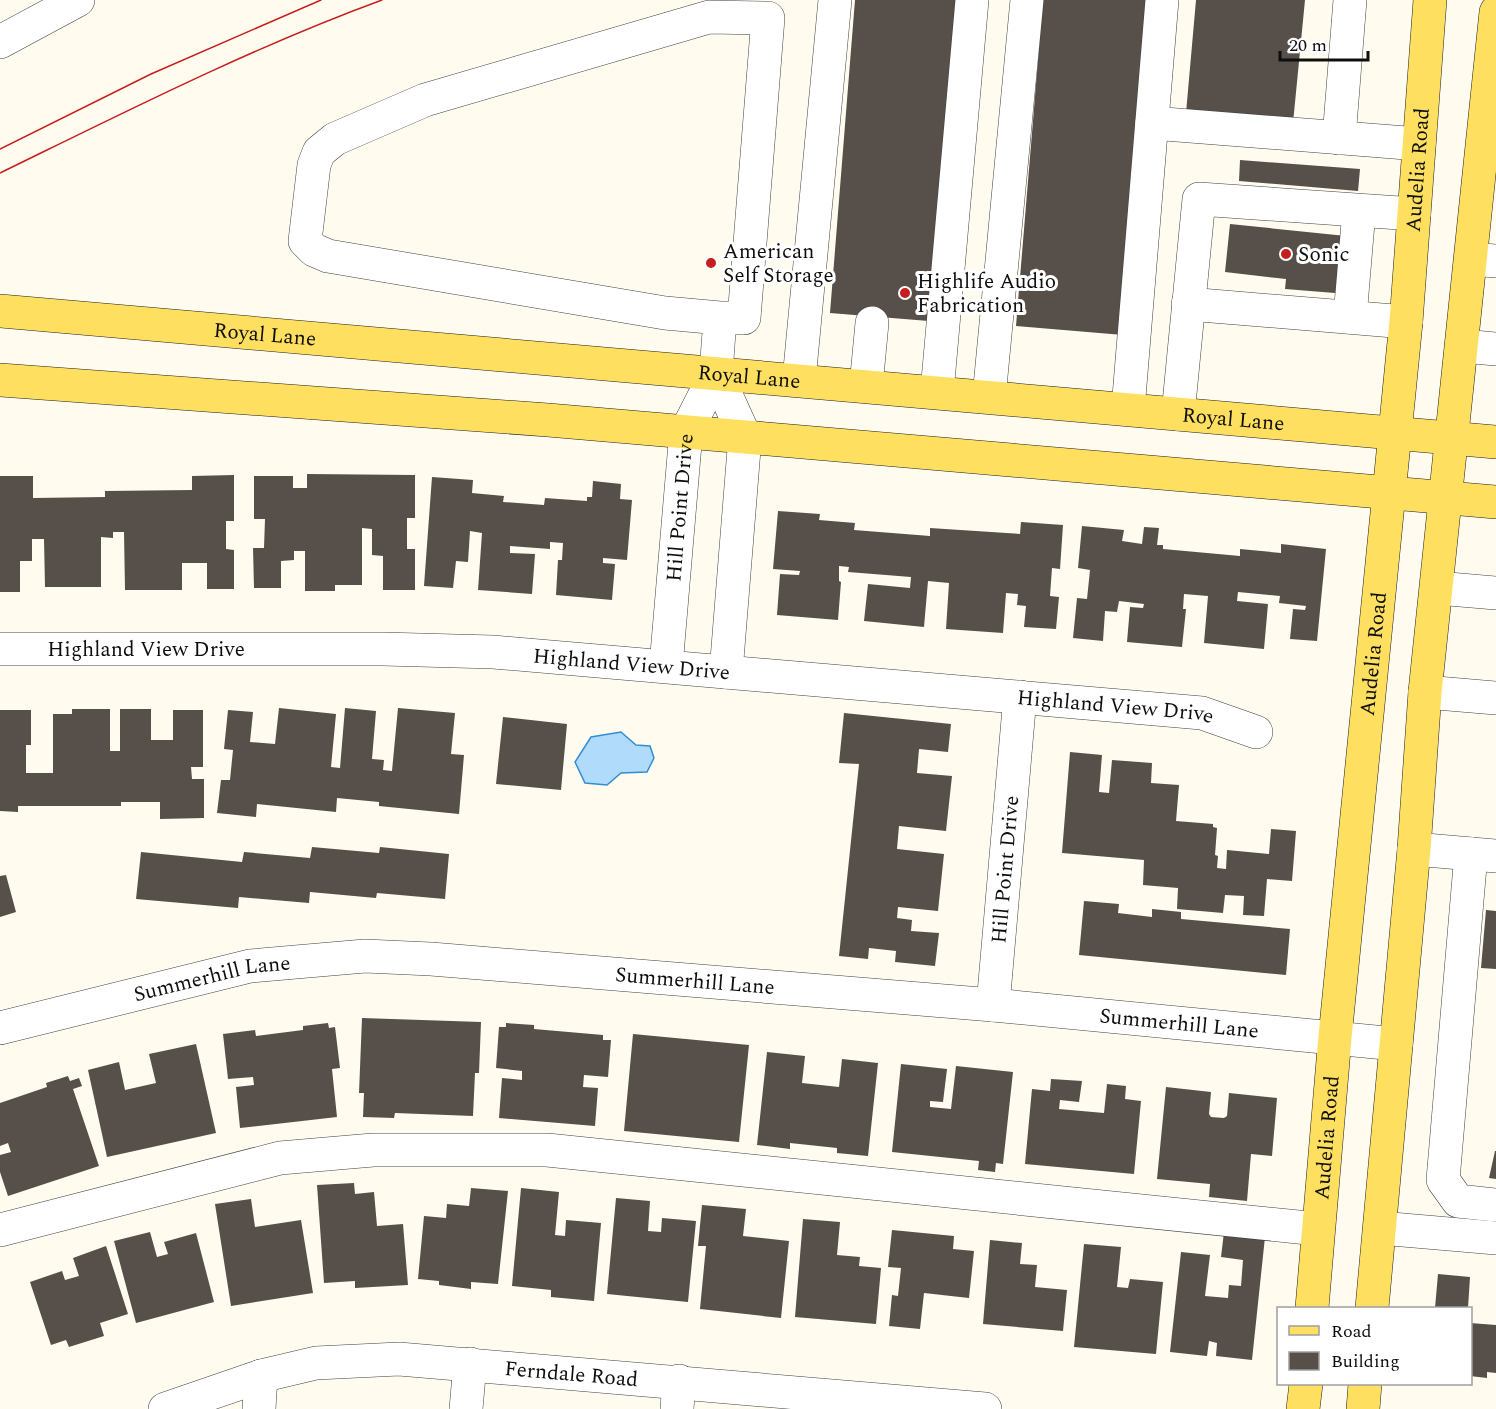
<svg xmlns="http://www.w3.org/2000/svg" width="1496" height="1409" font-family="Spectral,serif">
  <rect width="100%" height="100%" fill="#fffcef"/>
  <path fill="#b0dbfa" stroke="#338dd5" stroke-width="1.5" d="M621 732 636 745 650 746 654 758 647 772 621 773 607 785 585 783 575 762 591 737Z"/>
  <path fill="#574f4a" d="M855 0H967L941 322 830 313Z
    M1043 0H1151L1123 335 1016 326Z
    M1196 0H1305L1293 123 1186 113Z
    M1240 160 1360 169 1358 191 1239 181Z
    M1230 224 1346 236 1341 288 1335 293 1285 289 1286 279 1225 272Z
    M307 474 415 475V518H407V549H415V590H383V556L372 555V529L362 528V585H335V591H305V551H294V560L281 561V588H254L253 548H264L265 519H254V476H293V488H307Z
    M234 475V521H226V549L234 550V589H207V563H182V590H125L124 532H113V538L101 537V587H45L44 539H32V561H20V592H0V476H33V498L105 497V491L192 490V476Z
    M432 477 473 480 472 493 504 496 503 502 544 505 545 498 587 501V497H592L593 481 621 484 620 499 632 500 627 560 603 558V563L615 564 612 600 556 595 558 560H562L563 543 550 542V549L510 546V553L535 554 532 594 478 590 482 533 470 531 468 562 456 561 453 588 424 586Z
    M778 511 820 514 819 520 855 523 854 530 930 536V528L1020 534 1021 522 1063 525 1060 569 1052 568 1050 596 1059 597 1056 629 1024 627 1026 606 1017 605 1018 594 1006 593 1003 633 946 629 949 583 928 581 924 627 864 621 868 584 910 588 911 577 848 572 849 567 839 566V581L841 582 838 620 777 615 780 574 799 575 800 571 773 569Z
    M1082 526 1124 530 1122 541 1142 544 1144 527 1159 528 1157 545H1163V549L1240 556V549L1281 553V544L1326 549 1317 641 1290 639 1293 609 1305 610 1306 606 1279 603 1280 596 1238 592 1237 601 1268 604 1264 649 1204 643 1208 596 1184 594 1183 609H1186L1182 647 1127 642 1130 607 1143 608 1144 604 1119 601 1117 612 1105 611 1103 641 1073 638 1077 598 1087 599 1090 570 1078 568Z
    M279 708 336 714 331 767 340 768 345 708 376 711 372 759 384 760 383 770 392 771 398 708 455 713 451 754 464 755 459 814 379 806V802L337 798 336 812 257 804 256 817 217 813 221 780H230L233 750 224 749 228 710 253 712 250 742 275 744Z
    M72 709H110V751H120V709H151V740H173V710H203V767H191L192 779H204V818L160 819V802H121V806H18V812L0 811V710H31V745H26V773H53V714H72Z
    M844 713 951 724 948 752 919 749 917 773 952 776 946 831 899 826 897 849 944 854 938 911 898 907 897 918 912 920 911 931 939 933 935 966 895 962 896 951 869 948 868 959 839 956 859 764 839 763Z
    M503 717 567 724 561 790 496 784Z
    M1070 752 1102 755 1099 792 1109 793 1112 760 1152 763 1151 783 1179 785 1176 821 1213 824V827L1217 828 1215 855 1218 856 1217 868 1226 869 1227 850 1269 854 1271 829 1296 831 1292 881 1267 879 1264 916 1243 915 1244 896 1225 895 1223 913 1177 909 1178 888 1143 885 1144 860 1062 853Z
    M312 847 379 853 380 847 449 854 445 899 377 893 376 898 310 892 309 903 239 897 238 908 136 899 141 852 242 862 244 852 310 858Z
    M6 875 16 912 0 917V876Z
    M1084 901 1119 904 1118 913 1152 917V909L1181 912V919L1290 929 1286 975 1079 955Z
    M1486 910 1496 911V969L1481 968Z
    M362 1018 481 1022 479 1073H475L473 1116 395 1113 394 1118 363 1117 364 1093H359Z
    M328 1023 329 1028 335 1027 340 1068 332 1069 337 1117 240 1128 236 1087 254 1085 253 1077 228 1079 223 1034 255 1030 256 1036 303 1030V1026Z
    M506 1023 534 1025V1029L603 1035V1040H611L608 1077 584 1075 583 1087 598 1088 595 1126 499 1118 502 1078 522 1080V1071L496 1068 499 1027H506Z
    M633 1034 749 1045 739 1142 624 1131Z
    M196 1044 216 1133 107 1157 88 1070 119 1062 125 1090 156 1083 149 1054Z
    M767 1052 805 1056 802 1083 839 1087 842 1059 878 1063 868 1156 837 1153V1148L790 1143V1149L757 1145Z
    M901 1064 947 1069 943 1102 930 1101V1107L951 1109 956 1066 1013 1072 1003 1164 996 1163 995 1172 978 1170 979 1161 892 1152Z
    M68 1076 70 1081 79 1078 82 1086 73 1089 99 1166 8 1196 0 1172V1155L11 1152 8 1143 0 1146V1103L47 1087 46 1083Z
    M1051 1079 1082 1081 1079 1102 1060 1100 1059 1109 1104 1113 1107 1084 1126 1086 1125 1099 1141 1101 1134 1174 1025 1164 1032 1089 1050 1091Z
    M1166 1087 1211 1092 1209 1114 1211 1117 1224 1118 1227 1116 1229 1093 1277 1098 1272 1156 1251 1154 1247 1201 1209 1197 1210 1184 1157 1179Z
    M1495 1151H1496V1179L1489 1178Z
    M354 1183 355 1194 374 1192 377 1226 403 1224 408 1285 355 1288V1281L324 1283 317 1185Z
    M471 1188 508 1191 498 1284 471 1282V1289L439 1285V1281L418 1279 424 1216 446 1218 447 1204 469 1206Z
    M521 1188 559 1192 555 1235 565 1236 566 1220 601 1223 594 1301 551 1297V1290L512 1286Z
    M616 1198 650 1201 648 1231 661 1232 662 1218 696 1221 688 1302 607 1294Z
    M251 1199 255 1227 301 1220 313 1293 231 1306 215 1204Z
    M702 1205 746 1209 743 1236 789 1241 781 1318 700 1309 706 1246H698Z
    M803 1219 840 1222 837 1255 860 1257 859 1266 881 1268 876 1324 795 1317Z
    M892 1230 954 1236 953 1249 974 1251 969 1298 924 1293 920 1329 889 1326 892 1295 898 1296 901 1268 888 1267Z
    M150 1232 157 1257 168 1254 164 1242 196 1233 214 1302 136 1323 114 1241Z
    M1224 1232 1265 1237 1252 1360 1216 1356 1217 1343 1209 1341 1207 1356 1170 1352 1181 1252 1210 1255 1205 1296 1228 1298 1229 1285 1241 1286 1243 1260 1221 1257Z
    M990 1240 1022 1243 1020 1264 1037 1265 1035 1287 1067 1290 1063 1331 983 1324Z
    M1084 1244 1121 1247 1117 1287 1128 1288 1130 1279 1163 1282 1156 1354 1074 1347Z
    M106 1246 128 1314 100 1323 104 1336 69 1347 66 1340 51 1345 30 1282 62 1271 65 1280 79 1276 73 1258Z
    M1438 1274 1470 1277 1468 1308H1435Z
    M1470 1323 1496 1325V1373L1487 1372V1378L1470 1376Z"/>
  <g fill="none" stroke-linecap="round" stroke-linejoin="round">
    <defs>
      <g id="minor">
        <path d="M0 42 78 0"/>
        <path d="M1152 123 1419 144"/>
        <path d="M1339 138 1350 0"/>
        <path d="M1471 259 1496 261"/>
        <path d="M1188 304 1406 322"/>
        <path d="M1350 317 1359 211"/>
        <path d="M1463 346 1496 349"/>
        <path d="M716 373 745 437 726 672"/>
        <path d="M799 380 835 0"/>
        <path d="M866 386 872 323"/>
        <path d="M937 392 972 0"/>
        <path d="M989 397 1027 0"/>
        <path d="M1128 409 1162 0"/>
        <path d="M1178 414 1199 199 1414 214"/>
        <path d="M1437 588 1496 593"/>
        <path id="s1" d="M0 649H383L493 652 1202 713 1256 732"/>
        <path id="s2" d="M666 666 686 432 716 373 720 318 665 313 328 256 314 250 305 241 314 165 319 152 335 139 425 100 709 17 768 18 744 318H720"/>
        <path d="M1425 692 1496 698"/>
        <path d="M1414 849 1496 856"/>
        <path d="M1471 854 1443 1180 1458 1201 1496 1205"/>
        <path id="s3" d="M993 1005 1020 697"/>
        <path id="s4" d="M0 1028 250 966 365 956 431 959 993 1005 1396 1044"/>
        <path d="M1380 1228 1496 1238"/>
        <path d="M0 1230 280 1158 373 1150H547L1318 1229"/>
        <path id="s5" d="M165 1409 261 1376 316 1363 399 1359 985 1409"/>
        <path d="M259 1409 261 1376"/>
        <path d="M466 1409 470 1364"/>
        <path d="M677 1409 679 1381"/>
      </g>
      <g id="major">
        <path id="s6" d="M0 311 1496 442"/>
        <path d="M0 380 548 420 1496 502"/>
        <path id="s7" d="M1312 1308 1335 1037 1406 322 1430 0"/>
        <path d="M1372 1308 1414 849 1425 692 1496 12"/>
        <path d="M1303 1409 1306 1384"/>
        <path d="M1363 1409 1365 1384"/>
      </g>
    </defs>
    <use href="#minor" stroke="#414141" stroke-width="34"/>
    <use href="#major" stroke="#1f1f1f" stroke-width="34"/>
    <use href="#minor" stroke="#fff" stroke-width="33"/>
    <use href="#major" stroke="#ffdf5f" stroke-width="33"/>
    <path stroke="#c61d1e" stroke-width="1.5" d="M0 149 151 74 321 0
      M0 173C125 112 251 48 382 0"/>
  </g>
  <g fill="#c61d1e" stroke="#fff" stroke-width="2">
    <circle cx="1286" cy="254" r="6"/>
    <circle cx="711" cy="263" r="6"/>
    <circle cx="905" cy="293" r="6"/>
  </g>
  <g text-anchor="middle" stroke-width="6" stroke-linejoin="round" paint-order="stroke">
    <g font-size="21" fill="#0e0e0e" stroke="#fff">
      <text dy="7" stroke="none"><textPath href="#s7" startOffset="1143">Audelia Road</textPath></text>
      <text dy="7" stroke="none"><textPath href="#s6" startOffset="266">Royal Lane</textPath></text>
      <text dy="7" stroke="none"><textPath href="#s6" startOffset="752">Royal Lane</textPath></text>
      <text dy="7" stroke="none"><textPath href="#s6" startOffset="1238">Royal Lane</textPath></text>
      <text dy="7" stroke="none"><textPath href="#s2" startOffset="159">Hill Point Drive</textPath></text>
      <text dy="7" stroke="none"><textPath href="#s1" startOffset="146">Highland View Drive</textPath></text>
      <text dy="7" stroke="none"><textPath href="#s7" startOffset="657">Audelia Road</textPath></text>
      <text dy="7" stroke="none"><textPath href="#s1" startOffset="632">Highland View Drive</textPath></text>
      <text dy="7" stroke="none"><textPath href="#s1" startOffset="1118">Highland View Drive</textPath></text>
      <text dy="7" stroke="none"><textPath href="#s3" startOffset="136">Hill Point Drive</textPath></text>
      <text dy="7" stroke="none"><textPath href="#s4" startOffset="218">Summerhill Lane</textPath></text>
      <text dy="7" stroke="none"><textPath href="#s4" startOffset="704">Summerhill Lane</textPath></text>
      <text dy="7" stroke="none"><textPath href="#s4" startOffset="1190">Summerhill Lane</textPath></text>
      <text dy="7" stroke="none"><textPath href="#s7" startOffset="171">Audelia Road</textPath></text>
      <text dy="7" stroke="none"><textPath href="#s5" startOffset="414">Ferndale Road</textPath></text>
    </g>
    <g font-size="21" fill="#0e0e0e" stroke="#fff" text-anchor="start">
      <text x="723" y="258">American<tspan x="723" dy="24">Self Storage</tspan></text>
      <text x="1298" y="261">Sonic</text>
      <text x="917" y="288">Highlife Audio<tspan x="917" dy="24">Fabrication</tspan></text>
    </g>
  </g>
  <rect x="1277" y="1307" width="195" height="78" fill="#ffffff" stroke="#9f9f9f" stroke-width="1.5"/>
  <rect x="1289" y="1326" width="30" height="9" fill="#ffdf5f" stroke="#9f9f9f" stroke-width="1.5"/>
  <text x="1331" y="1337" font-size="18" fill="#0e0e0e">Road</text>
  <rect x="1289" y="1352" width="30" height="18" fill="#574f4a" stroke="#9f9f9f" stroke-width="1.5"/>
  <text x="1331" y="1367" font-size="18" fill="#0e0e0e">Building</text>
  <path d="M1280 51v9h88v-9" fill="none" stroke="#0e0e0e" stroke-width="3"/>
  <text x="1289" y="51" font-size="18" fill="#0e0e0e" stroke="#ffffff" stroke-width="4.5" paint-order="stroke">20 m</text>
</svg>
